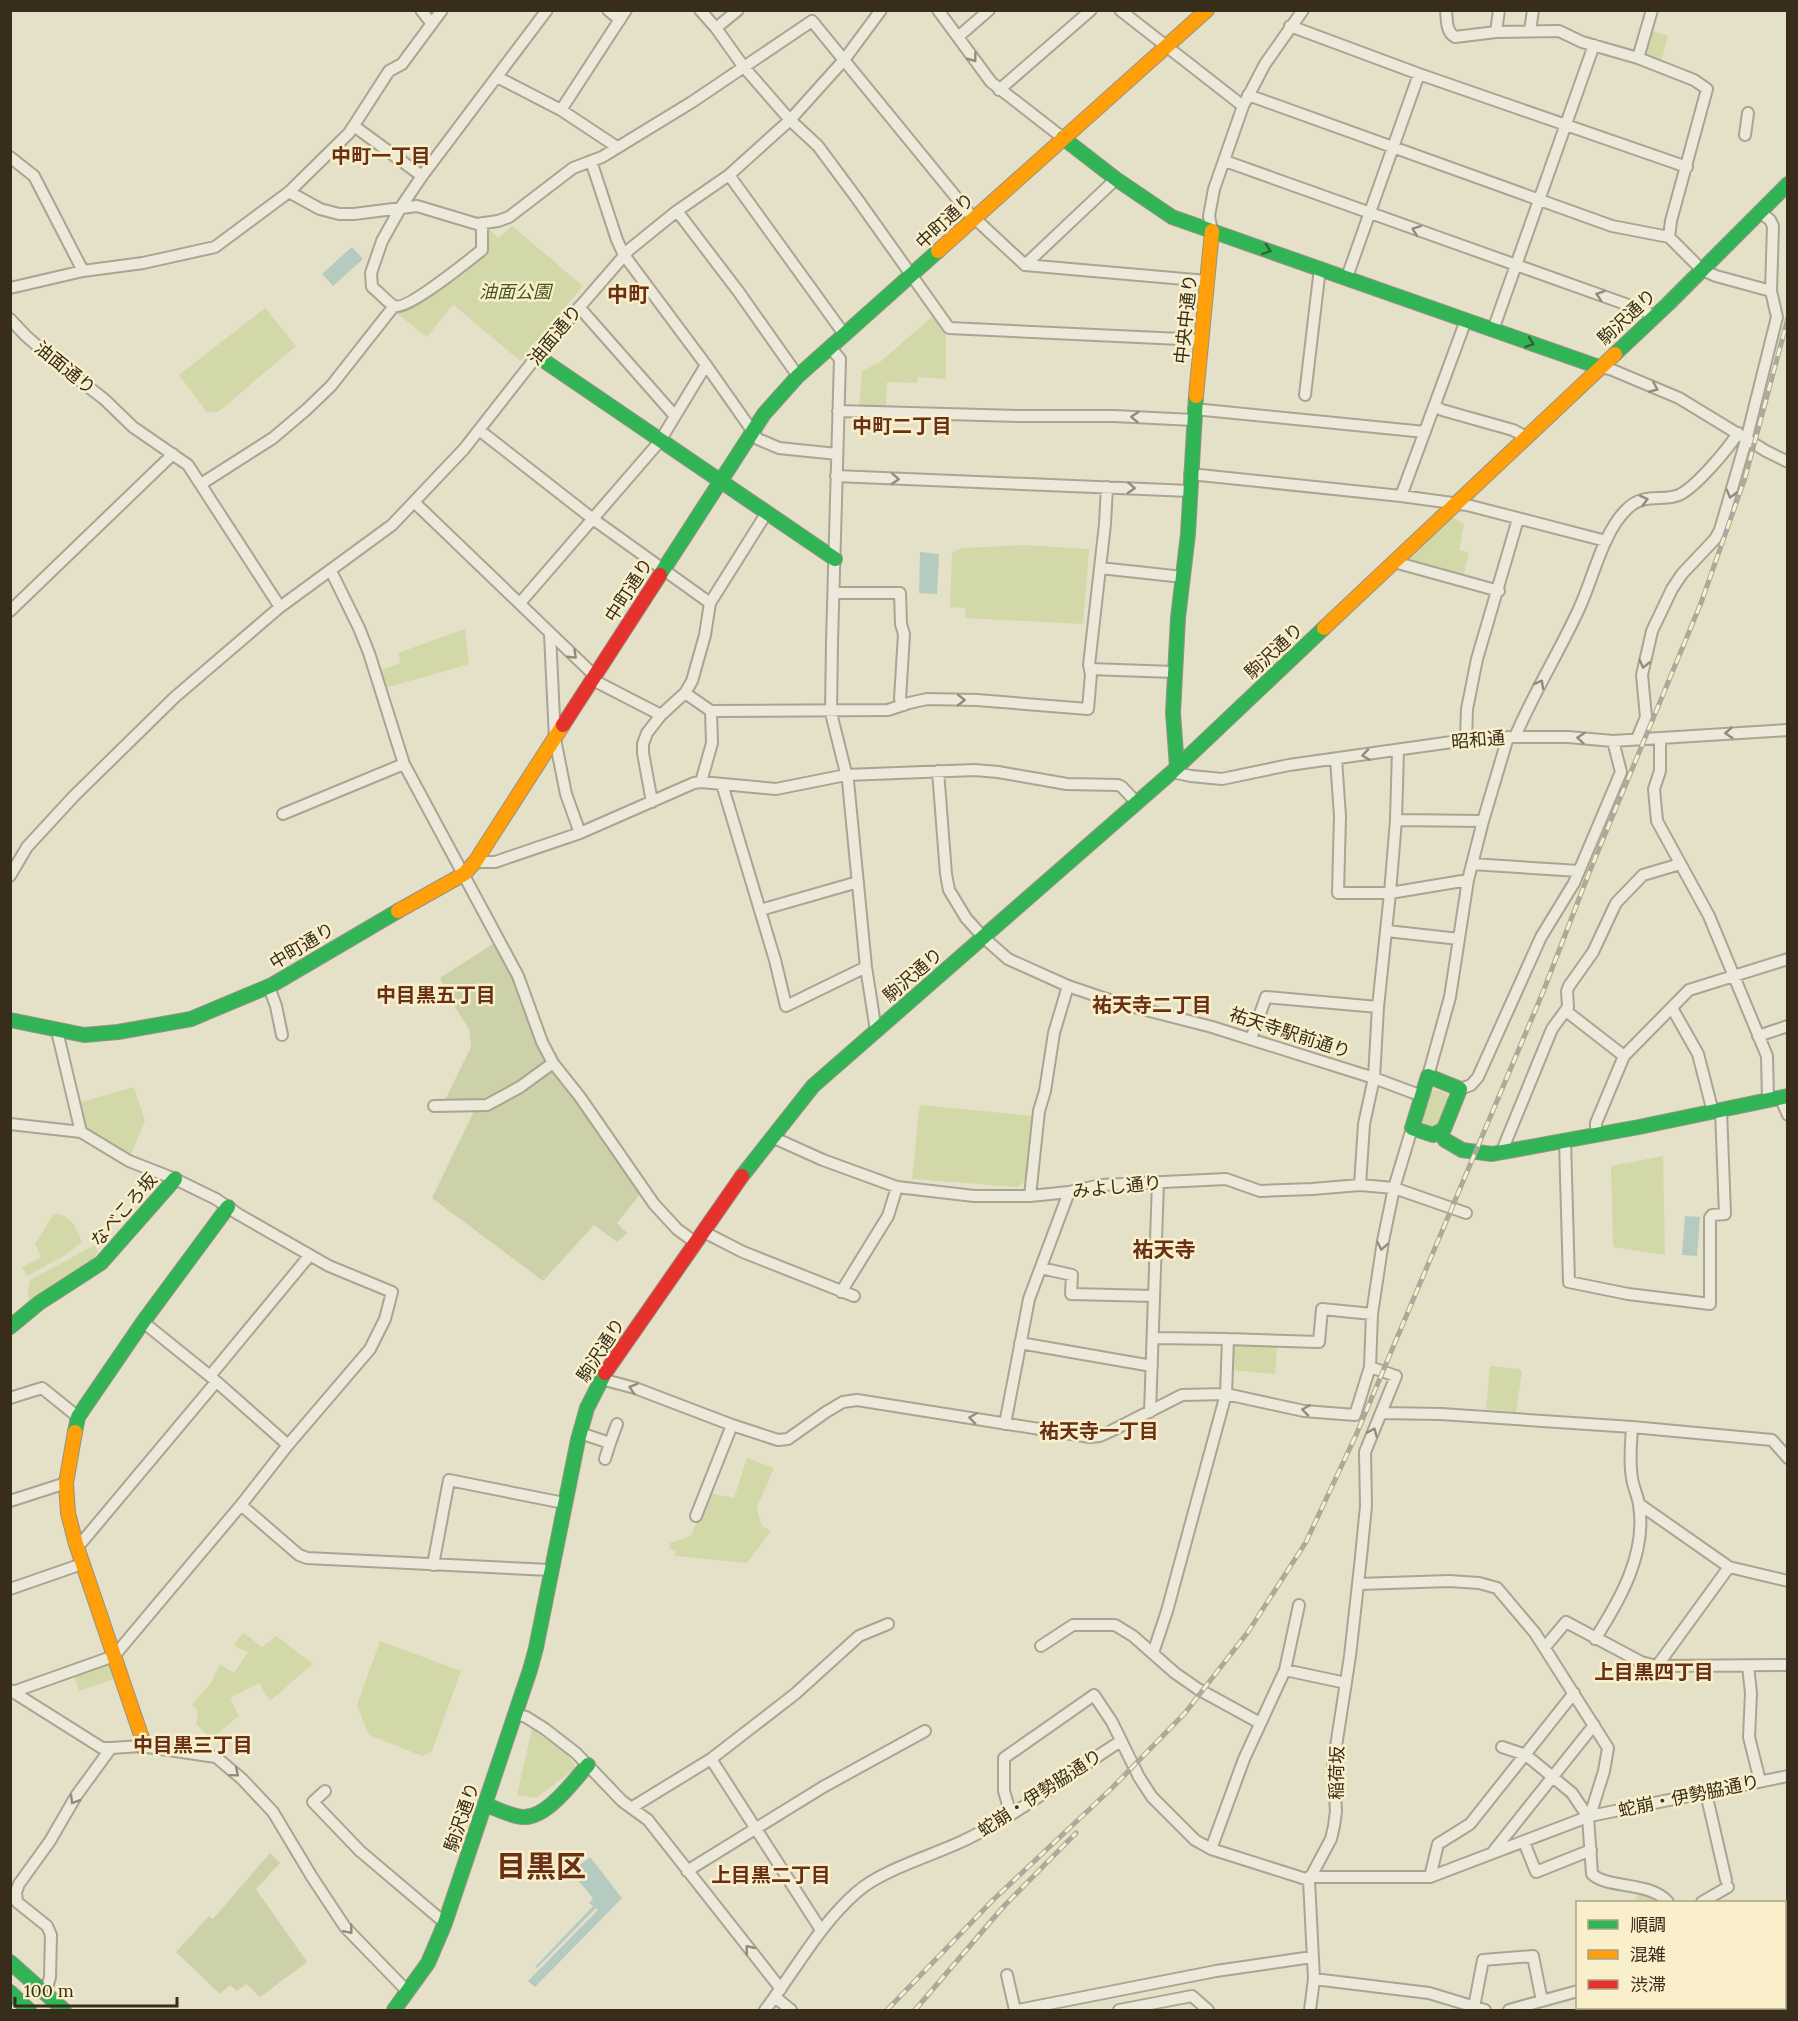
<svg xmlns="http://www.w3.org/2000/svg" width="1798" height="2021" font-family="Lora,'Noto Sans JP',serif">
  <rect width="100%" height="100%" fill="#e5e0c8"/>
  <path fill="#d2d8a8" d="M1651 31 1668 36 1661 63 1645 58Z
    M512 226 583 286 520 361 453 304 427 337 396 313 479 260 486 252V234L490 230 498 238Z
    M265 308 296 346 218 412H207L179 375Z
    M935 314 946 328V379L918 377 917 383 887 382 886 409 859 408 862 371 879 363Z
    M1452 517 1464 524 1459 550 1469 553 1463 577 1404 561Z
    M1024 545 1089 549 1083 624 965 618 966 608 950 607 952 553 961 548Z
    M465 629 469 664 385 688 381 670 401 663 398 653Z
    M134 1087 145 1121 129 1159 81 1132 74 1104Z
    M1434 1090 1442 1091 1447 1095 1448 1098 1439 1123 1433 1128 1424 1126 1421 1119 1430 1092Z
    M921 1105 1032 1116 1025 1181 1018 1187 912 1179 919 1111Z
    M1663 1156 1665 1255 1613 1247 1611 1166Z
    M58 1214C73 1217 76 1229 82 1242L65 1255 27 1276 22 1267 41 1257 35 1244 53 1215Z
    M95 1245 98 1252 93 1259 29 1300 28 1289 30 1280Z
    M1231 1344 1277 1346 1275 1374 1231 1370Z
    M1490 1366 1519 1369 1522 1372 1516 1412 1486 1409Z
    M747 1458 774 1468 759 1502 757 1510 762 1526 771 1531 747 1563 675 1556 676 1551 669 1548 670 1543 691 1536 708 1493 734 1498Z
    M244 1633 262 1647 276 1636 313 1664 270 1701 259 1683 230 1698 239 1716 213 1737 207 1735 196 1724 198 1711 192 1704 210 1684 220 1664 234 1673 248 1652 233 1645Z
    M380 1641 461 1671 432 1751 422 1756 369 1735 357 1705Z
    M107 1664 109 1665 114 1679 79 1691 74 1676Z
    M532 1729 567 1754 576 1768 536 1798 517 1795Z
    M1638 1890 1661 1900 1662 1902H1635Z"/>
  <path fill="#ccd1a9" d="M496 942 520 985 547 1058 546 1064 517 1086 486 1102H444L471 1047 469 1029 450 999 440 978Z
    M550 1070 554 1071 589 1116 641 1193 617 1223 627 1233 617 1242 594 1225 543 1281 432 1198 475 1109Z
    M270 1853 280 1863 256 1889 307 1962 260 1997 246 1984 237 1991 230 1985 220 1994 176 1952 209 1916 213 1919Z"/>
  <path fill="#b5cbc0" d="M352 247 363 259 333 286 322 274Z
    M920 552 939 554 937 594 919 593Z
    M1685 1216 1700 1217 1697 1256 1682 1255Z
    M590 1857 622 1898 535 1987 528 1981 598 1910 596 1908 537 1968 535 1967 593 1906 589 1903 593 1898 571 1872Z"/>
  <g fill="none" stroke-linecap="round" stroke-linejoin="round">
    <defs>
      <path id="street" d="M421 10 432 24
        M608 10 620 20
        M700 10 716 28 743 66 790 120 818 146 858 200 949 328 1202 340
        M938 10 991 82 1063 138
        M1120 10 1243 106
        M1446 10C1447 20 1446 32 1455 37L1496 32 1559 31 1582 42 1638 58 1694 80 1707 89 1671 221 1669 237
        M1290 26 1419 74 1687 167
        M716 28 738 10
        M1530 31 1533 10
        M1496 32 1499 10
        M958 37 989 10
        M1638 58 1652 10
        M497 77 561 110 617 147
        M999 90 1091 10
        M1248 95 1612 226 1669 237 1702 270 1716 276 1771 291 1777 317 1747 437 1720 530 1715 539 1682 574 1672 589 1652 631 1642 675 1646 717 1637 739
        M561 110 626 10
        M354 126 422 176
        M1745 135 1748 113
        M10 157 34 176 83 271
        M591 161 617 240 624 255 706 365 758 439 779 448 837 454
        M1225 161 1645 311 1654 317
        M729 175 844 334
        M289 192 320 209 339 214H354L417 206 477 224 498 221 509 217 573 168 602 157 692 102 812 21 969 213 1025 265 1207 281
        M677 211 738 291 798 376
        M1760 212 1770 220 1773 226 1771 291
        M482 225V250C469 260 407 311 394 306 387 302 379 292 372 287L371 273 382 241 401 207 422 176 547 10
        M1212 231 1209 216 1214 189 1243 106 1265 64 1303 10
        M1025 265 1116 179
        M1347 277 1419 74
        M10 288 83 271 143 263 215 247 289 192 349 133 389 71 402 64 442 10
        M579 307 675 416
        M10 319 26 336 56 362 104 399 133 427 188 465 280 607
        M1493 330 1594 45
        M830 347 840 359 832 642 831 713 848 781 866 967 876 1031
        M1599 367 1610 369 1679 398 1766 451 1788 462
        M1305 395 1320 268
        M1435 406 1442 410 1513 430 1526 437
        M1194 409 1425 432
        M838 411 1019 416H1114L1193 420
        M479 430 593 519 710 603
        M1190 474 1401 496 1467 505 1606 541
        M836 476 1190 491
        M201 484 273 438 306 410 331 386 394 306
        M1401 496 1466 320
        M414 502 595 676
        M1394 562 1499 591
        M1100 568 1183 577
        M331 571 359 628 369 653 404 764 518 976 542 1042 553 1063 580 1097 654 1204 677 1229 696 1243
        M834 593H900L901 624 904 634 900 699 904 705
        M520 603 660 441 706 365
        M10 611 173 454
        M550 634 555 739 566 794 580 833
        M1090 669 1174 672
        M593 680 661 715
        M685 693 711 711 888 710 909 703 927 699 977 700 1088 709 1091 674 1089 665 1105 524 1107 487
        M1515 737C1533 694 1558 654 1578 611 1593 580 1602 533 1627 509 1644 492 1662 502 1679 495 1696 487 1728 449 1738 433
        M1660 738V771L1654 789 1657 821 1709 916 1767 1056 1768 1099
        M1466 740 1467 709 1477 659 1518 519
        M1336 759 1340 816 1338 893H1390L1468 880
        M938 771 946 874 949 890 966 918 983 937 1008 959 1068 986 1115 1002 1212 1027 1374 1078 1422 1096
        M1172 772 1191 776 1222 779 1289 765 1466 740 1515 737H1568L1613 741 1788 730
        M701 782 712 743 711 711
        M722 784 775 960 786 1006 866 967
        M652 802 643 753V744L647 733 661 715 685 693 692 681 705 635 710 603 766 514
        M283 814 404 764
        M1396 820 1483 821
        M475 862H495L580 833 694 783 701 782 776 789 846 775 975 770 998 772 1067 784 1118 785 1122 787 1137 803
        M1472 864 1579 871
        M10 876 27 847 74 796 175 697 280 607 392 525 464 449 537 356 630 249 677 211 729 175 790 120 844 60 881 10
        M760 910 858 882
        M1387 931 1459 939
        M269 987 276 1006 282 1035
        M1672 1008 1698 1054 1713 1112
        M1566 1011 1624 1056
        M57 1031 81 1132
        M1758 1036 1788 1026
        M1251 1039 1266 997 1378 1007
        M1428 1076 1450 997 1468 880 1483 821 1508 737
        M1460 1089 1471 1085 1478 1077 1541 937 1574 883 1621 772 1613 741
        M1780 1097 1788 1115
        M434 1106 487 1105 520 1087 553 1063
        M10 1124 81 1132 129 1161 175 1179 216 1199 238 1214 329 1266 392 1292 385 1319 370 1349 288 1445 241 1505 114 1656 10 1693
        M1596 1135V1123L1624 1056 1689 990 1788 959
        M772 1137 823 1160 897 1187 974 1196H1030L1069 1192 1101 1185 1226 1179 1260 1191 1312 1189 1360 1185 1394 1188 1466 1213
        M1565 1140 1569 1282 1628 1294 1710 1304V1218L1712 1215 1725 1214 1721 1110
        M1505 1152 1504 1146 1552 1029 1568 1007 1567 991 1569 986 1593 952 1616 903 1643 875 1680 864
        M1360 1185 1364 1124 1374 1078 1378 1007 1390 893 1396 820 1398 750
        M1030 1196 1039 1111 1045 1091 1054 1033 1068 986
        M704 1232 743 1252 854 1296
        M1041 1268 1072 1275 1071 1294 1154 1296
        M841 1292 888 1216 897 1187
        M143 1322 210 1376 288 1445
        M1153 1338 1228 1339 1319 1342 1322 1309 1372 1314
        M1020 1343 1152 1366
        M210 1376 310 1255
        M601 1379 635 1388 732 1425 778 1440 788 1439 826 1412 843 1402 857 1400 1090 1437 1100 1436 1111 1431 1182 1395 1226 1394 1304 1411 1355 1415 1370 1367 1372 1314 1383 1241 1394 1188 1412 1128
        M10 1398 42 1388 78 1417
        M1150 1412 1158 1182
        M1381 1413 1441 1414 1632 1427 1772 1440 1788 1458
        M1005 1424 1029 1299 1069 1192
        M580 1433 610 1443 617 1424
        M605 1459 610 1443
        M10 1501 66 1483
        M1639 1504 1729 1567 1657 1666
        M241 1505 299 1555 307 1558 550 1570
        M696 1516 732 1425
        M76 1544 82 1542 216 1382
        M433 1565 449 1480 564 1503
        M1729 1567 1788 1581
        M1359 1584 1449 1581 1479 1583 1497 1588 1535 1633 1608 1748 1604 1771 1590 1816
        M10 1589 82 1564
        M1595 1639C1620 1600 1647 1553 1639 1505 1638 1496 1633 1487 1632 1478 1629 1461 1631 1444 1632 1427
        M1041 1646 1073 1625H1115L1133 1636 1175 1673 1198 1689 1260 1723
        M1545 1647 1566 1622 1641 1662 1657 1666 1788 1665
        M1153 1653 1167 1611 1226 1394 1228 1339
        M1748 1666 1751 1693 1749 1737 1760 1781
        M1285 1670 1346 1683
        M10 1690 102 1748H111L76 1796 50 1841 19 1884 16 1892 17 1902 47 1926 51 1935 50 1977 48 1984 43 1990
        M515 1714 526 1717 545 1729 576 1753 622 1801 648 1820 781 1989
        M1502 1747 1526 1755 1572 1793 1588 1817 1592 1874C1607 1889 1650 1881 1668 1902
        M111 1748 141 1746 216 1757 242 1779 273 1812 312 1877 345 1927 407 1991
        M711 1759 821 1930
        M325 1791 313 1802 360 1851 445 1923
        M1706 1793 1726 1880
        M631 1808 711 1759 795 1694 859 1636 888 1624
        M1011 1815 1004 1791V1758L1094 1695 1112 1722 1139 1777 1152 1797 1195 1840 1211 1849 1309 1880
        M1524 1842 1536 1872 1591 1850
        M1211 1849 1244 1759 1285 1670 1299 1605
        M1492 1853 1594 1725
        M687 1871 823 1787 925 1731
        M1309 1877H1430L1590 1816 1788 1776
        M1430 1877 1438 1844 1470 1824 1574 1693
        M1702 1902 1728 1887
        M1007 1975 1015 2010
        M1784 1977 1788 1975
        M1314 1979 1429 1993 1485 2010
        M775 1997 791 2010
        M1474 2007 1483 1960 1533 1956 1542 2001
        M1699 2008 1704 2010
        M765 2010C795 1971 819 1925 857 1892 883 1869 935 1855 967 1839 1022 1812 1070 1773 1121 1741
        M1018 2010 1216 1971 1312 1957
        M1119 2010 1192 1996 1208 2010
        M1310 2010 1314 1979 1309 1880 1331 1839 1334 1826 1336 1811 1333 1766 1350 1656 1361 1557 1366 1506 1365 1452 1396 1376 1370 1367
        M1509 2010 1578 1991
        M1737 2010 1741 2008"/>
      <path id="fast" d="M1063 138 1116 179 1172 217 1599 367
        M1615 354 1668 304 1788 184
        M537 356 835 559
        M660 575 764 414 798 376 938 251
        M1177 767 1173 713 1178 618 1188 534 1196 396
        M10 1020 84 1035 118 1032 191 1019 272 985 398 911
        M1428 1076 1460 1089 1444 1129 1433 1135 1412 1128Z
        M1440 1133 1445 1140 1462 1150 1492 1154 1639 1127 1788 1096
        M742 1176 813 1086 1172 772 1324 628
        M10 1327 39 1303 101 1263 175 1179
        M75 1432 78 1417 143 1322 228 1207
        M486 1805C498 1809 510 1816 522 1817 547 1819 573 1781 588 1765
        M10 1962 64 2010
        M10 1992 29 2010
        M394 2010 428 1963 445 1923 530 1670 536 1648 578 1440 587 1408 605 1373"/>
      <path id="slow" d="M938 251 1207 10
        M1196 396 1212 231
        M1324 628 1615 354
        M398 911 464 874 475 862 563 725
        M75 1432 66 1483 68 1513 76 1544 143 1741 141 1746"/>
      <path id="jam" d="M563 725 660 575
        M605 1373 742 1176"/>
    </defs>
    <use href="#street" stroke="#aaa492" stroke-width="14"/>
    <use href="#fast" stroke="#999282" stroke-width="16"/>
    <use href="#slow" stroke="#999282" stroke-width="16"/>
    <use href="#jam" stroke="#999282" stroke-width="16"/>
    <use href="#street" stroke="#ece9db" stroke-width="10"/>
    <use href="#fast" stroke="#30b455" stroke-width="14"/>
    <use href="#slow" stroke="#ff9f0a" stroke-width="14"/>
    <use href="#jam" stroke="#e5322d" stroke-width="14"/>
    <defs>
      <path id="rail" d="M887 2010 993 1900 1112 1788 1185 1713 1248 1632 1306 1542 1356 1435 1543 992 1589 873 1701 603 1745 478 1788 318
        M915 2010 1004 1906 1076 1833"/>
    </defs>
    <use href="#rail" stroke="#aba89c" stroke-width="5"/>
    <use href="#rail" stroke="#f9f0cb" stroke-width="3" stroke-dasharray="9" stroke-linecap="butt"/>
  </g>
  <defs><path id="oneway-chevron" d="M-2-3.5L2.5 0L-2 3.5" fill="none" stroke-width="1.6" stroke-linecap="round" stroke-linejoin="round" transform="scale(1.5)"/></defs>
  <g stroke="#928a7a">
    <use href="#oneway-chevron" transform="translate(973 58) rotate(53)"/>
    <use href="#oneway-chevron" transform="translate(1416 230) rotate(-160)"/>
    <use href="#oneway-chevron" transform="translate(1600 295) rotate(-161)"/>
    <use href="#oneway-chevron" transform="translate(1654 388) rotate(23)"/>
    <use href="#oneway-chevron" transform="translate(1135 417) rotate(-177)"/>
    <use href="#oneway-chevron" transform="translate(895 479) rotate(3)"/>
    <use href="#oneway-chevron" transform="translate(1131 488) rotate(3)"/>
    <use href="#oneway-chevron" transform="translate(1731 494) rotate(106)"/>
    <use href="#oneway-chevron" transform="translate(1644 500) rotate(-15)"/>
    <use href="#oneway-chevron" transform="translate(573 655) rotate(44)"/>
    <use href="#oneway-chevron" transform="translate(1644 664) rotate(103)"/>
    <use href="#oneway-chevron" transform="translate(1540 684) rotate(-61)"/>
    <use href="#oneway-chevron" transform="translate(961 700) rotate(1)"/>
    <use href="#oneway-chevron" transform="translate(1729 733) rotate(176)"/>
    <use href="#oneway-chevron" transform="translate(1581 738) rotate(-175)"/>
    <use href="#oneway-chevron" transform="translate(1366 755) rotate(172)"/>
    <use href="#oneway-chevron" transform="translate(1382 1246) rotate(101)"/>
    <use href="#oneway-chevron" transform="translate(633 1388) rotate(-163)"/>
    <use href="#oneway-chevron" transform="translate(1306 1410) rotate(-172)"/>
    <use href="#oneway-chevron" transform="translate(973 1418) rotate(-172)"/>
    <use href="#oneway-chevron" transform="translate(1373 1432) rotate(-67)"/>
    <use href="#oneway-chevron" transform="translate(235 1773) rotate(40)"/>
    <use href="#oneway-chevron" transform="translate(74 1800) rotate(121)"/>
    <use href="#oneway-chevron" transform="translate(349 1930) rotate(50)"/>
    <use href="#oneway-chevron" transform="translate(749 1949) rotate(-129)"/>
  </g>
  <g stroke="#356232">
    <use href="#oneway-chevron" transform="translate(1267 250) rotate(19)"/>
    <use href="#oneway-chevron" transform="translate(1530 343) rotate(19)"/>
  </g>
  <g text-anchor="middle" stroke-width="5" stroke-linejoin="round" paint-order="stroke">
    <g font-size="18" fill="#382c1a" stroke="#f9f0cb">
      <text transform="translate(945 221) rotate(-43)" y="6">中町通り</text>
      <text transform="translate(1627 317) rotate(-43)" y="6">駒沢通り</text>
      <text transform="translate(1186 319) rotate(-84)" y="6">中央中通り</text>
      <text transform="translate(555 335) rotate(-50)" y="6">油面通り</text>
      <text transform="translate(65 368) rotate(39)" y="6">油面通り</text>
      <text transform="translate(629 590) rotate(-57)" y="6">中町通り</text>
      <text transform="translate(1274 651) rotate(-43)" y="6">駒沢通り</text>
      <text transform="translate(1478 740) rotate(-5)" y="6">昭和通</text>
      <text transform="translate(302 946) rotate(-31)" y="6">中町通り</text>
      <text transform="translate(913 975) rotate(-41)" y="6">駒沢通り</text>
      <text transform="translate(1290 1033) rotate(18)" y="6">祐天寺駅前通り</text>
      <text transform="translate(1117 1187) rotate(-6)" y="6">みよし通り</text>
      <text transform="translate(124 1210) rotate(-49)" y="6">なべころ坂</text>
      <text transform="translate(601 1350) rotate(-57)" y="6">駒沢通り</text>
      <text transform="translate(1337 1773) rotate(-89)" y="6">稲荷坂</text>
      <text transform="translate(1040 1793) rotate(-33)" y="6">蛇崩・伊勢脇通り</text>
      <text transform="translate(1689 1796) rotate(-12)" y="6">蛇崩・伊勢脇通り</text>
      <text transform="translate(462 1817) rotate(-71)" y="6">駒沢通り</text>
    </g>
    <g font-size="18" font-style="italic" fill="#43571e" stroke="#f9f0cb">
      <text x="515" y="298">油面公園</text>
    </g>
    <g font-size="20" font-weight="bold" fill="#693015" stroke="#f9f0cb">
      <text x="381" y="163">中町一丁目</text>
      <text x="902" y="433">中町二丁目</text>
      <text x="436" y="1002">中目黒五丁目</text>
      <text x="1152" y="1012">祐天寺二丁目</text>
      <text x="1099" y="1438">祐天寺一丁目</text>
      <text x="1654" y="1679">上目黒四丁目</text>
      <text x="193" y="1752">中目黒三丁目</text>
      <text x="771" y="1882">上目黒二丁目</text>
    </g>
    <g font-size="21" font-weight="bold" fill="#693015" stroke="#f9f0cb">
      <text x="628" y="302">中町</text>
      <text x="1164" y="1257">祐天寺</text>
    </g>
    <g font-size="30" font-weight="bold" fill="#693015" stroke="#f9f0cb">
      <text x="541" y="1877">目黒区</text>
    </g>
  </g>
  <rect width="1798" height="2021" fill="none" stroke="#382c1a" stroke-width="24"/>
  <rect x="1576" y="1901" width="210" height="108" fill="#f9f0cb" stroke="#aca284" stroke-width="1.5"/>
  <rect x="1588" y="1920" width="30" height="9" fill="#30b455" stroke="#aca284" stroke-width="1.5"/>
  <text x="1630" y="1931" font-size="18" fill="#382c1a">順調</text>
  <rect x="1588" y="1950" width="30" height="9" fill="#ff9f0a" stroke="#aca284" stroke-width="1.5"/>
  <text x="1630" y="1961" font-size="18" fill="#382c1a">混雑</text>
  <rect x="1588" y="1980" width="30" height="9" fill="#e5322d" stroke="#aca284" stroke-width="1.5"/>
  <text x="1630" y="1991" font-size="18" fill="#382c1a">渋滞</text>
  <path d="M15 1997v9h162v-9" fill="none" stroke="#382c1a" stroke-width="3"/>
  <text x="24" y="1997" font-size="18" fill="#382c1a" stroke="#f9f0cb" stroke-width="4.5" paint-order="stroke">100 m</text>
</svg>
